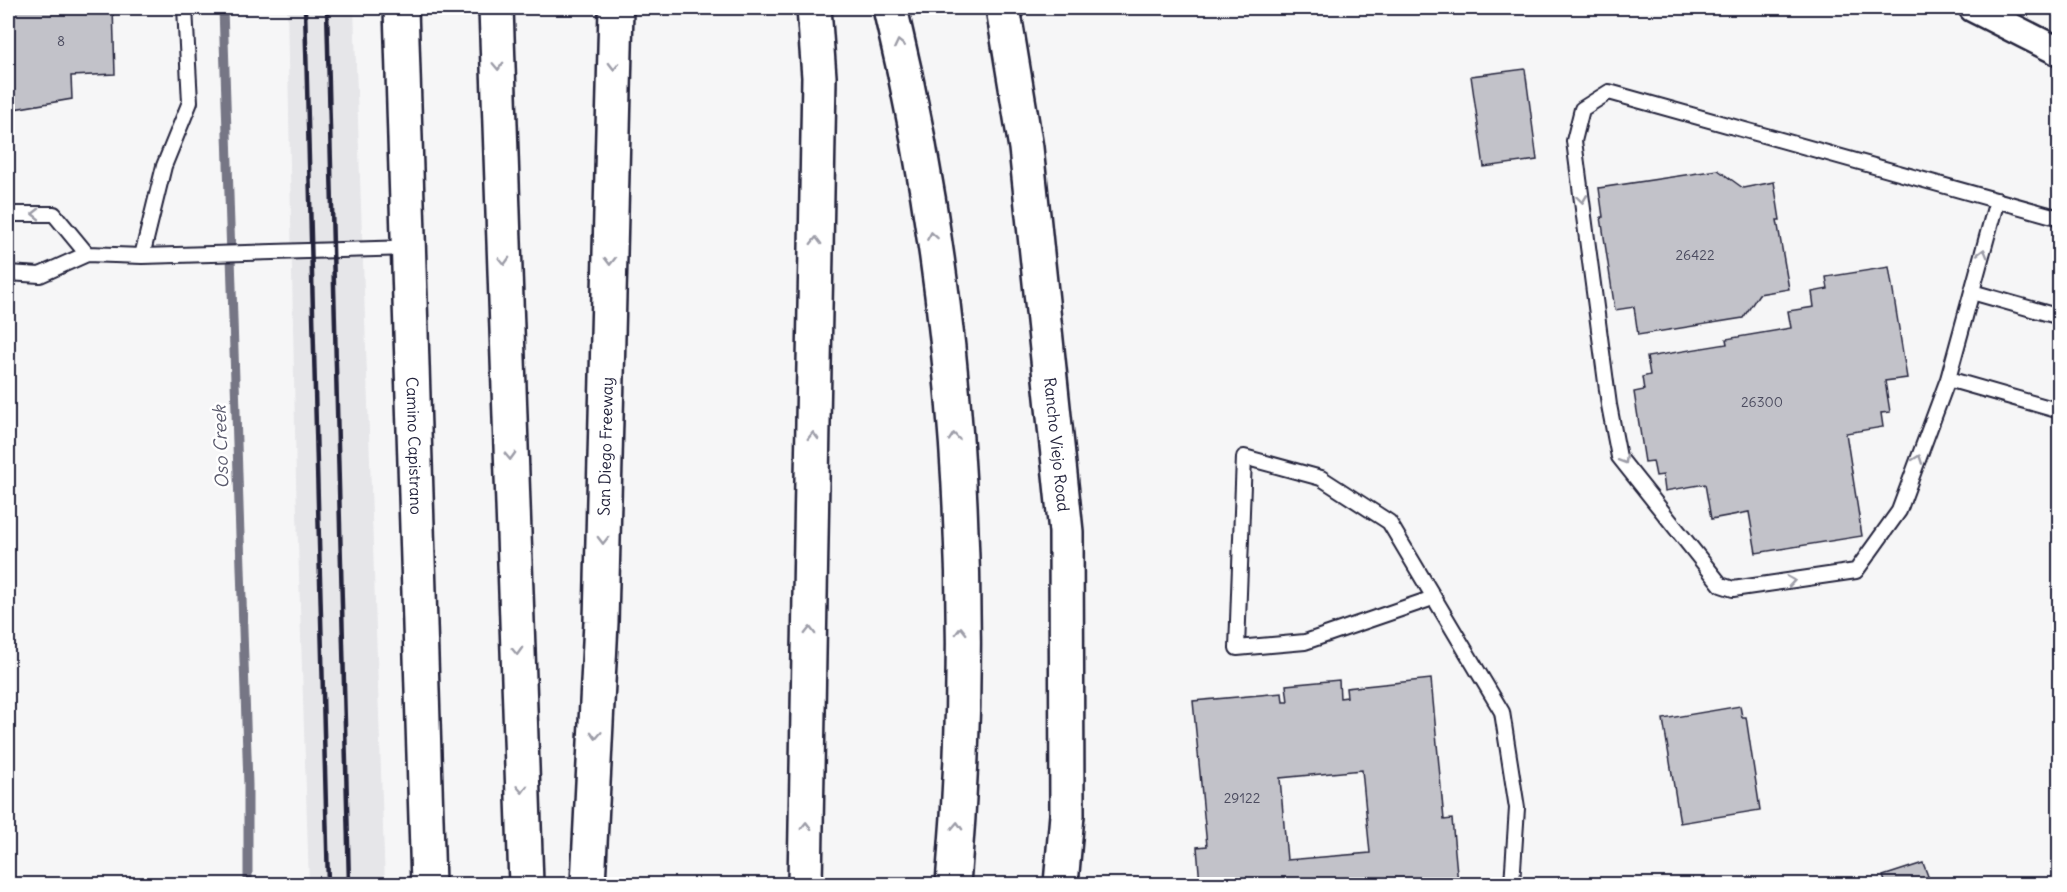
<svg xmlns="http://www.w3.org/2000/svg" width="2067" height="892" font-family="Delius,sans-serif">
  <rect width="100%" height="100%" fill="#f6f6f7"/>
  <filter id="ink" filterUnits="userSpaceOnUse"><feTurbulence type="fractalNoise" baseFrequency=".0167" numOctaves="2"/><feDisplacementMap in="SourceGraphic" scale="12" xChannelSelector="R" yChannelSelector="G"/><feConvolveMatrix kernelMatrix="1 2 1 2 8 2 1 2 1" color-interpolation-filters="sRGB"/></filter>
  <g filter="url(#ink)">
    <path fill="#e6e6e9" d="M287 8H354L385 884H309L296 482Z"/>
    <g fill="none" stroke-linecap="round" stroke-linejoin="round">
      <path stroke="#767685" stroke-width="9" d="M223 8 248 785V884"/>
    </g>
    <path fill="#c2c2c9" stroke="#22223b" stroke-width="1.5" fill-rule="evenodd" d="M8 8H113L115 74 71 76 72 99 8 110Z
      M1525 69 1537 160 1484 167 1471 76Z
      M1718 170 1743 188 1774 182 1780 220H1777L1789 289 1759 294 1743 318 1638 335 1634 307 1615 310 1601 217H1603L1599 188Z
      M1889 267 1907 378 1885 381 1890 412 1881 413 1883 427 1846 433 1862 536 1756 553 1749 512 1711 519 1705 484 1665 491 1663 475 1656 476 1653 461 1645 462 1634 392 1644 390 1642 377 1650 375 1647 357 1727 344 1726 339 1791 328 1788 311 1814 307 1812 292 1828 289 1826 277Z
      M1431 679 1444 820 1452 819 1458 884H1200L1197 847 1207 846 1193 701 1282 693 1283 702H1288L1286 685 1339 680 1340 698 1347 697 1346 688ZM1362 770 1370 853 1287 860 1280 778Z
      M1740 706 1742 717H1746L1760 810 1680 823 1663 719Z
      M1923 863 1931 884H1886L1883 876Z"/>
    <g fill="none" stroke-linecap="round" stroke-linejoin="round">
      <defs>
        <path id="lane" d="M1997 200 1948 379 1899 511 1856 571 1733 589 1721 585 1619 457 1609 405 1574 141 1582 109 1609 92 2060 218
          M8 214H54L87 254
          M142 256 164 166 190 102 185 8
          M8 273 40 275 87 254 142 256 410 248
          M1972 292 2060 317
          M1948 379 2060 411
          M1433 598 1305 642 1237 648 1244 457 1321 478 1389 522 1502 712 1517 808 1512 884"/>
        <path id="street" d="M1973 8 2060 52"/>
        <g id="secondary">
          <path id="s1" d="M401 8 428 884"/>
          <path id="s2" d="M1003 8 1026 148 1066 532 1067 815 1061 884"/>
        </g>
        <g id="highway">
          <path d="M496 8 526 884"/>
          <path d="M890 8C958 290 978 595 953 884"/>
          <path id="s3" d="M588 884 601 622 616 8"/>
          <path d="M805 884 819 77 814 8"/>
        </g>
      </defs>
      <use href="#lane" stroke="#22223b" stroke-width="18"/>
      <use href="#street" stroke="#22223b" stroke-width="32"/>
      <use href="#secondary" stroke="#22223b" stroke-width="38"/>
      <use href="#highway" stroke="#22223b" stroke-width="38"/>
      <use href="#lane" stroke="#fff" stroke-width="14"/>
      <use href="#street" stroke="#fff" stroke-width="27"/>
      <use href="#secondary" stroke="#fff" stroke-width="33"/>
      <use href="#highway" stroke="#fff" stroke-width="33"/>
      <path stroke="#22223b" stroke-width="4.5" d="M305 8 328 884
        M327 8 349 884"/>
    </g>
    <defs><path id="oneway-chevron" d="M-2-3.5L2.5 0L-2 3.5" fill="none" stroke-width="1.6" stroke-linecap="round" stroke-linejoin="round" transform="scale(1.5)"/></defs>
    <g stroke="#9c9ca7">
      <use href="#oneway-chevron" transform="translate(899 44) rotate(-103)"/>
      <use href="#oneway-chevron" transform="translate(498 66) rotate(88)"/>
      <use href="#oneway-chevron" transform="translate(614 66) rotate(91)"/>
      <use href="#oneway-chevron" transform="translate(1582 199) rotate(82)"/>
      <use href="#oneway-chevron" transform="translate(36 214) rotate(180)"/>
      <use href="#oneway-chevron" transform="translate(932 236) rotate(-99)"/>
      <use href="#oneway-chevron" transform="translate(816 241) rotate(-89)"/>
      <use href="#oneway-chevron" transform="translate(1983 253) rotate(-75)"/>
      <use href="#oneway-chevron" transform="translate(504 261) rotate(88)"/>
      <use href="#oneway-chevron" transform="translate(610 261) rotate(91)"/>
      <use href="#oneway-chevron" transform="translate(813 436) rotate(-89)"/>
      <use href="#oneway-chevron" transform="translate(954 437) rotate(-95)"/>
      <use href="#oneway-chevron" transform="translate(510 456) rotate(88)"/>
      <use href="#oneway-chevron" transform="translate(1918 459) rotate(-70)"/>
      <use href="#oneway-chevron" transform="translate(1624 460) rotate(59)"/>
      <use href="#oneway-chevron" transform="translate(603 540) rotate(91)"/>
      <use href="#oneway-chevron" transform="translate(1791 581) rotate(-9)"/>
      <use href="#oneway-chevron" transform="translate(810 631) rotate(-89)"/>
      <use href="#oneway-chevron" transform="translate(961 631) rotate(-91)"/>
      <use href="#oneway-chevron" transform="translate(517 651) rotate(88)"/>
      <use href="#oneway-chevron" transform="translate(596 735) rotate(93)"/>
      <use href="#oneway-chevron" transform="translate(522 789) rotate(87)"/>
      <use href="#oneway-chevron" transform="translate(806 826) rotate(-89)"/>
      <use href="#oneway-chevron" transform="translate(957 826) rotate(-88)"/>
    </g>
  </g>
  <g text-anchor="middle" stroke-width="5" stroke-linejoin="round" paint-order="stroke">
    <g font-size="14" fill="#4a4a5e">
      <text x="61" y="46">8</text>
      <text x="1695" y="260">26422</text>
      <text x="1762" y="407">26300</text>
      <text x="1242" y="803">29122</text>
    </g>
    <g font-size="16" fill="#22223b" stroke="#fff">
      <text dy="6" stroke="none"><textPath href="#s2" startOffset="440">Rancho Viejo Road</textPath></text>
      <text dy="6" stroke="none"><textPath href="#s1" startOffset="438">Camino Capistrano</textPath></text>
      <text dy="6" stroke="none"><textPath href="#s3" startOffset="438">San Diego Freeway</textPath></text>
    </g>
    <g font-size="18" font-style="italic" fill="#5a5a6d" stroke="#fff">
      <text transform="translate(221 447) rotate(-92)" y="6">Oso Creek</text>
    </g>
  </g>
  <rect width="2067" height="892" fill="none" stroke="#fff" stroke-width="30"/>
  <rect x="15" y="15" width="2037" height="862" fill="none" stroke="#22223b" stroke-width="2" filter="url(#ink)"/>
</svg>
